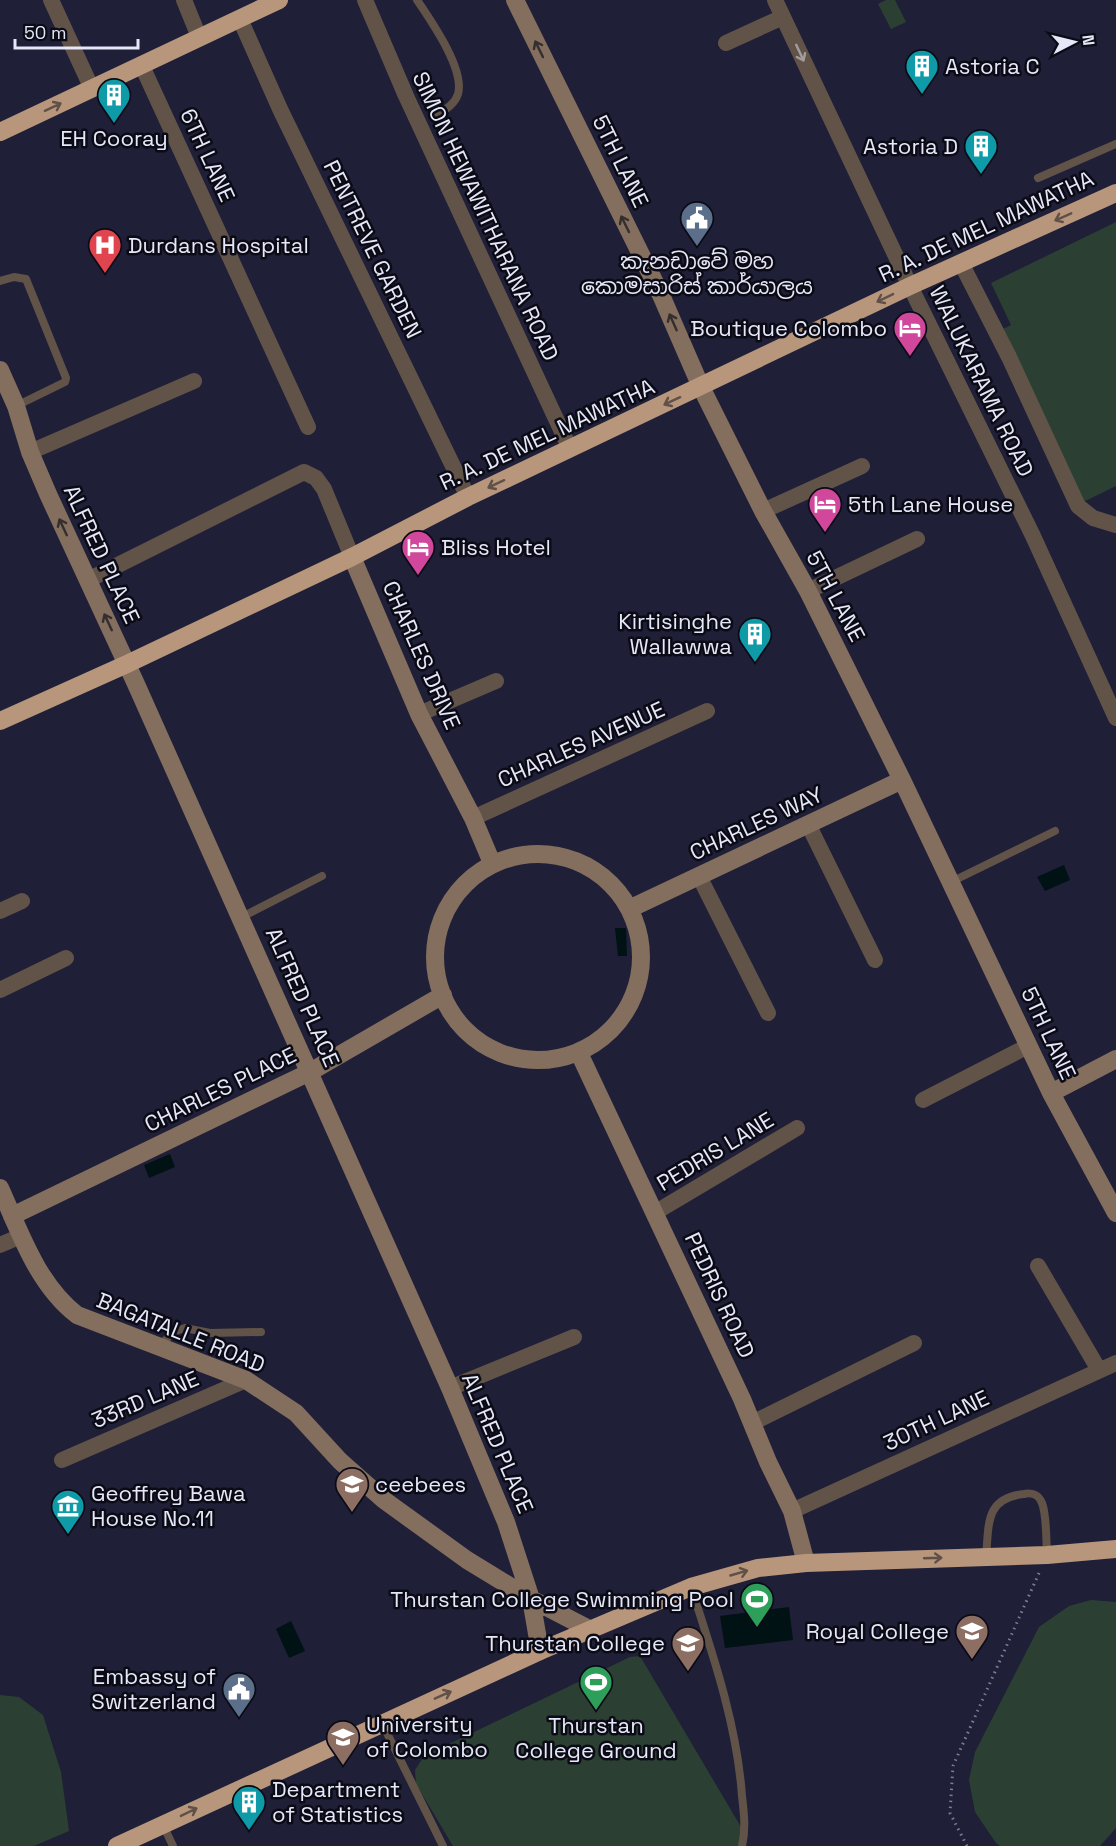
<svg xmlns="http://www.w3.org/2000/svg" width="1116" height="1846" font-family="'Space Grotesk','Noto Sans Sinhala',sans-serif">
  <rect width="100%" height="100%" fill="#1f1f38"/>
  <path fill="#2b4033" d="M886 0H895L906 22 891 29 878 4Z
    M1116 222V486L1075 506 993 334 1011 325 991 283Z
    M1091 1600 1116 1602V1828L1100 1846H1000L996 1843 975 1812 969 1780 975 1752 1039 1627 1069 1606Z
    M640 1656 741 1827 740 1846H453L416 1784 415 1770 424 1756 630 1657Z
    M0 1695 19 1697 43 1715 61 1772 69 1831 34 1846H0Z"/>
  <path fill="#001214" d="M1064 865 1070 880 1045 891 1037 877Z
    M615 928H626L627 956H618Z
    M170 1154 175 1167 149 1178 144 1165Z
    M789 1607 793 1640 725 1648 720 1616Z
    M291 1621 305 1651 289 1658 276 1629Z"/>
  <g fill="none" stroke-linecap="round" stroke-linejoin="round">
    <path stroke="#7e7e93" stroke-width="3" stroke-dasharray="1.5 4.5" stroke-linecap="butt" d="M967 1846 950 1813 953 1766 1039 1573"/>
    <path stroke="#615348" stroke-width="8" d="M417 0C431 21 465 69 458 94 455 104 446 109 438 114
      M1038 178 1116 144
      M0 281 14 277 26 279 66 378 65 382 16 406
      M951 882 1055 831
      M240 918 322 876
      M160 1346 173 1332 185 1328 210 1333 261 1332
      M986 1557C989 1524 985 1498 1024 1494 1032 1492 1039 1495 1042 1503 1047 1516 1046 1540 1047 1555
      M691 1587C713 1655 737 1725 742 1796 744 1813 746 1829 742 1846
      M382 1723 443 1846
      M163 1825 173 1846"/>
    <path stroke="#615348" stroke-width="16" d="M51 0 92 89
      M184 0 199 37
      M365 0 406 96 570 449
      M775 0 910 286 1033 536 1116 718
      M240 19 280 109 468 497
      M726 43 783 17
      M142 66 308 427
      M961 263 1009 357 1078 506 1093 518 1116 525
      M30 452 194 381
      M763 511 862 466
      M88 580 304 472 316 478 324 489 352 557
      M808 591 917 539
      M419 714 496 681
      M473 818 707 711
      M808 824 875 960
      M699 876 768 1013
      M0 911 22 901
      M0 990 66 958
      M923 1100 1028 1046
      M656 1212 797 1128
      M0 1245 21 1236
      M1038 1266 1099 1370
      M450 1388 574 1337
      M752 1423 914 1343
      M62 1460 246 1380
      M792 1511 1116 1363"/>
    <path stroke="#846e5d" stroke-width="18" d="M515 0 661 295 701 387 763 511 808 591 902 780 1051 1093 1116 1213
      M0 370 16 406 30 452 48 494 136 684 450 1388 506 1522 531 1599 540 1651
      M352 557 419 714 473 818 492 863
      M435 957a103 103 0 1 1 206 0a103 103 0 1 1-206 0Z
      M629 909 902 780
      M579 1053 742 1399 768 1462 792 1511 806 1563
      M1051 1093 1116 1059
      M0 1188C20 1232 37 1284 77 1315L246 1380 296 1413 340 1461 384 1500 467 1560 531 1599 589 1629
      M12 1216 310 1072 443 995"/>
    <path stroke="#b7967b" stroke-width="18" d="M0 132 279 0
      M0 721 127 664 352 557 468 497 910 286 1116 193
      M117 1846 540 1651 691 1587 758 1568 806 1563 1047 1555 1116 1549"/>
  </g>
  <defs><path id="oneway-shaft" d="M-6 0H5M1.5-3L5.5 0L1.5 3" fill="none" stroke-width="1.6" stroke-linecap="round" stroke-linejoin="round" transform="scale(1.5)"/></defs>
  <g stroke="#352e2f">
    <use href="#oneway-shaft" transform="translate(539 49) rotate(-116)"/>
    <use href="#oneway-shaft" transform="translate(625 224) rotate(-116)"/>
    <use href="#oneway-shaft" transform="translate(673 322) rotate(-114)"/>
    <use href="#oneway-shaft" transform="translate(63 527) rotate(-115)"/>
    <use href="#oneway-shaft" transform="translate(108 622) rotate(-115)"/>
  </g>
  <use stroke="#a49da0" href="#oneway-shaft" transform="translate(800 53) rotate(65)"/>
  <g stroke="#615048">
    <use href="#oneway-shaft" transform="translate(53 107) rotate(-25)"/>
    <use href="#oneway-shaft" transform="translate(1063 217) rotate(156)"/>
    <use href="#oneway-shaft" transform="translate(885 298) rotate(154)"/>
    <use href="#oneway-shaft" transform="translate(672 401) rotate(155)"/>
    <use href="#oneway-shaft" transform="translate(496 484) rotate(155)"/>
    <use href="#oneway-shaft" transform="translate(933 1558) rotate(-2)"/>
    <use href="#oneway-shaft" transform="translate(739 1573) rotate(-16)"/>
    <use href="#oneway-shaft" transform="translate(443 1695) rotate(-24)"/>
    <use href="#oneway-shaft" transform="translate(189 1812) rotate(-26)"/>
  </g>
  <defs>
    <symbol id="building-pin" viewBox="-11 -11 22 30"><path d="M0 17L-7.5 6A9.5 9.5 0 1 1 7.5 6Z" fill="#0f9aa8" stroke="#0b0b16"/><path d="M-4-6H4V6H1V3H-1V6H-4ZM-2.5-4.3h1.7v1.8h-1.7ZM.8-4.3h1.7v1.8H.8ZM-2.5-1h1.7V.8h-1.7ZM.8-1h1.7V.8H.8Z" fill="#fff"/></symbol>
    <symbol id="civic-pin" viewBox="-11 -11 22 30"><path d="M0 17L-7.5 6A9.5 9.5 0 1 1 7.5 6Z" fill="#5c6f8a" stroke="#0b0b16"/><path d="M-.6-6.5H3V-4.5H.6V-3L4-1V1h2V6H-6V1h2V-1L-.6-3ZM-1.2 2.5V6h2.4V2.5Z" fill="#fff"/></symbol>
    <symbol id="hospital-pin" viewBox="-11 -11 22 30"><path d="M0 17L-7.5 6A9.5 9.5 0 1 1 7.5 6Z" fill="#e0444e" stroke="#0b0b16"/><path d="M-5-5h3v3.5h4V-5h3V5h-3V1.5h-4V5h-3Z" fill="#fff"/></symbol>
    <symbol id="hotel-pin" viewBox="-11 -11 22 30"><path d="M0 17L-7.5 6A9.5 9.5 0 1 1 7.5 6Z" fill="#d1479c" stroke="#0b0b16"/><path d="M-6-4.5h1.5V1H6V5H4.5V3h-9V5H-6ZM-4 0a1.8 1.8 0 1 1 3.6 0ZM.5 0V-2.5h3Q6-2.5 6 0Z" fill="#fff"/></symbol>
    <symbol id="school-pin" viewBox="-11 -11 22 30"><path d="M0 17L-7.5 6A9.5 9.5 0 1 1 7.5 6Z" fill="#8d6e63" stroke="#0b0b16"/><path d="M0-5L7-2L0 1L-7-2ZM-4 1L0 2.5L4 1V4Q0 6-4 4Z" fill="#fff"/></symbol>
    <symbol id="museum-pin" viewBox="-11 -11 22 30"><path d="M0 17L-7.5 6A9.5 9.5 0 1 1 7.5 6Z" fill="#0f9aa8" stroke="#0b0b16"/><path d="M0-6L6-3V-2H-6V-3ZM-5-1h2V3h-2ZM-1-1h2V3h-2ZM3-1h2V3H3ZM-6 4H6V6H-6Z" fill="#fff"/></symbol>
    <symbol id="stadium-pin" viewBox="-11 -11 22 30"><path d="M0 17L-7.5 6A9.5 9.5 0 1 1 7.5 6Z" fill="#2e9e5b" stroke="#0b0b16"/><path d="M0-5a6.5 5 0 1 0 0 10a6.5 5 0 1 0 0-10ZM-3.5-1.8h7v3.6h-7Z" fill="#fff"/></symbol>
    <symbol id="university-pin" viewBox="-11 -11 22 30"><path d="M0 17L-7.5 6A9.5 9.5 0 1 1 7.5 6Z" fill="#8d6e63" stroke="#0b0b16"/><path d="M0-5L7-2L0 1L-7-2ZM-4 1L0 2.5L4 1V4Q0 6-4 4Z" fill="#fff"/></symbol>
  </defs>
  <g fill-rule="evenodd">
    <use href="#building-pin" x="903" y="47" width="38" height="52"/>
    <use href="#building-pin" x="95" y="76" width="38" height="52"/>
    <use href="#building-pin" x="962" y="127" width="38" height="52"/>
    <use href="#civic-pin" x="678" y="199" width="38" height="52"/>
    <use href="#hospital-pin" x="86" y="226" width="38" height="52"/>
    <use href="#hotel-pin" x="891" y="309" width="38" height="52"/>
    <use href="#hotel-pin" x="806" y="485" width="38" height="52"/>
    <use href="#hotel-pin" x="399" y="528" width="38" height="52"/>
    <use href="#building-pin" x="736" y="615" width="38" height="52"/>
    <use href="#school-pin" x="333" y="1465" width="38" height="52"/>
    <use href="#museum-pin" x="49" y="1487" width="38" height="52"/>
    <use href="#stadium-pin" x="738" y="1580" width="38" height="52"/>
    <use href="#school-pin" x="953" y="1612" width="38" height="52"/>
    <use href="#school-pin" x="669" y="1624" width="38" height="52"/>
    <use href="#stadium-pin" x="577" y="1663" width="38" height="52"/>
    <use href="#civic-pin" x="220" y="1670" width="38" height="52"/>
    <use href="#university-pin" x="324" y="1718" width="38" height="52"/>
    <use href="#building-pin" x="230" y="1783" width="38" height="52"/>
  </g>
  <g text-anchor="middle" stroke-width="5" stroke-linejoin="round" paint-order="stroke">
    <g font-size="22" fill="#e6e7f8" stroke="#0b0b16" text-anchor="start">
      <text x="945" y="74">Astoria C</text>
      <text x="114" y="146" text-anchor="middle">EH Cooray</text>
      <text x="958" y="154" text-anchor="end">Astoria D</text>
      <text x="128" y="253">Durdans Hospital</text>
      <text x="697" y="269" text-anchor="middle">කැනඩාවේ මහ<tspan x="697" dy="25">කොමසාරිස් කාර්යාලය</tspan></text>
      <text x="887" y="336" text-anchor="end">Boutique Colombo</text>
      <text x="848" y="512">5th Lane House</text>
      <text x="441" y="555">Bliss Hotel</text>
      <text x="732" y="629" text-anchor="end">Kirtisinghe<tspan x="732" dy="25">Wallawwa</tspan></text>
      <text x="375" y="1492">ceebees</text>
      <text x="91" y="1501">Geoffrey Bawa<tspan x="91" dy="25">House No.11</tspan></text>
      <text x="734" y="1607" text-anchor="end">Thurstan College Swimming Pool</text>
      <text x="949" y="1639" text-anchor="end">Royal College</text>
      <text x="665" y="1651" text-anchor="end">Thurstan College</text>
      <text x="216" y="1684" text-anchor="end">Embassy of<tspan x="216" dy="25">Switzerland</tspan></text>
      <text x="366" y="1732">University<tspan x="366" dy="25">of Colombo</tspan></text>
      <text x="596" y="1733" text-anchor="middle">Thurstan<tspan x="596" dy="25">College Ground</tspan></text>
      <text x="272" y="1797">Department<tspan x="272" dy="25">of Statistics</tspan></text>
    </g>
    <g font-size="22" fill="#e6e7f8" stroke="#0b0b16">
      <text transform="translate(208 155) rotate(65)" y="8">6TH LANE</text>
      <text transform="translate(621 161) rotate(64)" y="8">5TH LANE</text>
      <text transform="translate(486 216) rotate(65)" y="8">SIMON HEWAWITHARANA ROAD</text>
      <text transform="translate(986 226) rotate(-25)" y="8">R. A. DE MEL MAWATHA</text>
      <text transform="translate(373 249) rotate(64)" y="8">PENTREVE GARDEN</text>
      <text transform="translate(982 381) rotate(64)" y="8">WALUKARAMA ROAD</text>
      <text transform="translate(547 434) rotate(-25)" y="8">R. A. DE MEL MAWATHA</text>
      <text transform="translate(102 554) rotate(65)" y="8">ALFRED PLACE</text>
      <text transform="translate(836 596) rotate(62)" y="8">5TH LANE</text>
      <text transform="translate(422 655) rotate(66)" y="8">CHARLES DRIVE</text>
      <text transform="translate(581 744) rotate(-24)" y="8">CHARLES AVENUE</text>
      <text transform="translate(756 823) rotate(-25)" y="8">CHARLES WAY</text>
      <text transform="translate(303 997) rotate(66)" y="8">ALFRED PLACE</text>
      <text transform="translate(1049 1033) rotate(65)" y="8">5TH LANE</text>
      <text transform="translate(220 1089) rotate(-26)" y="8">CHARLES PLACE</text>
      <text transform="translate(715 1151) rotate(-31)" y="8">PEDRIS LANE</text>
      <text transform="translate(720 1295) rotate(65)" y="8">PEDRIS ROAD</text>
      <text transform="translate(181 1332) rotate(22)" y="8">BAGATALLE ROAD</text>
      <text transform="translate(145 1399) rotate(-23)" y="8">33RD LANE</text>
      <text transform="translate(936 1420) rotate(-25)" y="8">30TH LANE</text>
      <text transform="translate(498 1443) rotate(67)" y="8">ALFRED PLACE</text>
    </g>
  </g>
  <g transform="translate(1074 42) rotate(83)" stroke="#0b0b16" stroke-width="4.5" paint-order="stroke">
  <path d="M0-4.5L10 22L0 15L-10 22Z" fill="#e6e7f8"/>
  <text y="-9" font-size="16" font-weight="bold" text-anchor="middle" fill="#e6e7f8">N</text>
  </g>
  <path d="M15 39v9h123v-9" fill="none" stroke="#e6e7f8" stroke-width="3"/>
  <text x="24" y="39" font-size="18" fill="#e6e7f8" stroke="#0b0b16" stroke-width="4.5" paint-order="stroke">50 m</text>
</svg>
